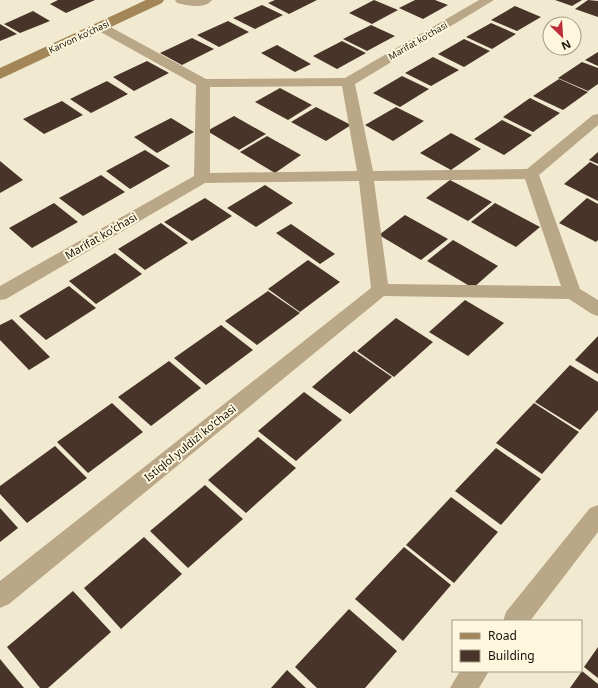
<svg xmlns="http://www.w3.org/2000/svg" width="598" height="688" font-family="'Noto Sans',sans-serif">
  <rect width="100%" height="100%" fill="#f1ead0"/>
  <path fill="#483429" d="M58 0H95L66 13 50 4Z
    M275 0H317L289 14 268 3Z
    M374 0 398 10 372 24 349 13Z
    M415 0H435L448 5 423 19 399 8Z
    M555 0H582L572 6Z
    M588 0 598 1V17L575 9Z
    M262 5 283 15 255 29 233 18Z
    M515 6 541 17 517 31 491 20Z
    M33 11 50 21 20 33 4 24Z
    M228 21 249 32 219 47 197 35Z
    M491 23 516 34 492 49 466 37Z
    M0 24 17 34 0 41Z
    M371 25 395 36 367 51 343 39Z
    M192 38 214 49 182 65 160 53Z
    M464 39 490 51 464 67 438 54Z
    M342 41 366 53 337 69 313 56Z
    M277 45 311 64 295 72 261 53Z
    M598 52V66L585 60Z
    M433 57 459 70 431 86 405 73Z
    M147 61 169 73 134 91 113 77Z
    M582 62 598 68V84L588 91 558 78Z
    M402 76 429 89 400 107 373 93Z
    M559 79 588 92 563 110 533 96Z
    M107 81 128 94 91 113 70 99Z
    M280 88 312 105 288 120 255 102Z
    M530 98 560 113 533 132 503 117Z
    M62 101 83 115 44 134 23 119Z
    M316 107 351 125 326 141 291 122Z
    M396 107 424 121 393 141 365 125Z
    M234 116 266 134 239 150 207 131Z
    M171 118 194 132 157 153 134 137Z
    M502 120 532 135 504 155 474 139Z
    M451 133 481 149 451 170 420 153Z
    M267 136 301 155 275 173 240 152Z
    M145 150 170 166 130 189 106 171Z
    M598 152V164L589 160Z
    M0 161 23 180 0 193Z
    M590 162 598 166V201L564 184Z
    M101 175 125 192 83 216 59 198Z
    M450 180 492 202 468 221 426 198Z
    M265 185 293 203 256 227 227 208Z
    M205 198 232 216 192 241 164 222Z
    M587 198 598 204V240L596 242 559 223Z
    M54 203 78 222 32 248 9 228Z
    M495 203 540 227 516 247 471 222Z
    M405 215 448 239 421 260 379 235Z
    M161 223 188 243 145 270 118 249Z
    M291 224 335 254 320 264 276 233Z
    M453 240 498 266 473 288 427 261Z
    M115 253 142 274 96 304 69 281Z
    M308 260 340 282 300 312 268 289Z
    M69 286 96 308 46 340 19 316Z
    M268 291 300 313 257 345 225 321Z
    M465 300 504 323 468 356 429 332Z
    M396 318 433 342 394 377 357 351Z
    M12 319 50 357 29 370 0 340V325Z
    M221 325 253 350 206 385 174 358Z
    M598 336V374L575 360Z
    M354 351 392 377 350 414 312 387Z
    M169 361 201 388 151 426 118 397Z
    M570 365 598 382V410L580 430 535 402Z
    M304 392 342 420 296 461 258 431Z
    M112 403 143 432 88 473 57 442Z
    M534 403 579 432 542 474 496 443Z
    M258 437 296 468 246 513 208 480Z
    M55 446 87 478 27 523 0 494V486Z
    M496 448 541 479 501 525 455 491Z
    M205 485 243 519 188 568 150 531Z
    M451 497 498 532 454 583 406 545Z
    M0 508 18 528 0 542Z
    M144 537 182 574 121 629 84 588Z
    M404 547 451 585 403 641 355 599Z
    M73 591 111 632 48 688H40L7 647Z
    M349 609 397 651 365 688H317L295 667Z
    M598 647V678L584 667Z
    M0 659 24 688H0Z
    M287 670 306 688H271Z
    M582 671 598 684V688H570Z"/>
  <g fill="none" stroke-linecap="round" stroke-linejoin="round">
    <path fill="#baa788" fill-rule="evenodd" d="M175 0H212C204 10 187 5 177 3Z
      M479 0H494L355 84 373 171 527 169 593 115 598 114V125L539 175 580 289 598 300V316L592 314 569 299 384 296 9 604 0 608V581L371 288 359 181 205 183 6 299 0 300V286L194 176 196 85 97 30 95 27 97 24H105L206 79 345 78ZM342 86 357 171 210 173V87ZM525 179 561 286 388 284 374 181Z
      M598 505V532L530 621H503L506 612 590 508Z
      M460 671H489L479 688H450Z"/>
    <path fill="#a28657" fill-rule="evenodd" d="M146 0H164L162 3 0 79V68Z"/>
  </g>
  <g text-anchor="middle" stroke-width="4" stroke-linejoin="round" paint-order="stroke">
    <g font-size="9" fill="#141209" stroke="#fef7dd">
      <text transform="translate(79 37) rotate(-25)" y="3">Karvon ko'chasi</text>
      <text transform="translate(418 41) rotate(-30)" y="3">Marifat ko'chasi</text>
    </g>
    <g font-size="11" fill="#141209" stroke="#fef7dd">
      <text transform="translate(101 236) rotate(-30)" y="4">Marifat ko'chasi</text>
      <text transform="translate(190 443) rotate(-39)" y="4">Istiqlol yuldizi ko'chasi</text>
    </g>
  </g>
  <rect x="452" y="620" width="130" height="52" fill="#fef7dd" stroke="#a09b88"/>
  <rect x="460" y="633" width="20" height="6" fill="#a28657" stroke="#a09b88"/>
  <text x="488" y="640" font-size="12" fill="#141209">Road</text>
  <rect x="460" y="650" width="20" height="12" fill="#483429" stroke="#a09b88"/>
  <text x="488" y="660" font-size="12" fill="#141209">Building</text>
  <g transform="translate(562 36) rotate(155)"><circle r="19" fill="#fef7dd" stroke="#a09b88"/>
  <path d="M0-3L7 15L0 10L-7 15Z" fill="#be2e39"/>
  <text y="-6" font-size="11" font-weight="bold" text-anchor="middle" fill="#141209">N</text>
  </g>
</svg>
